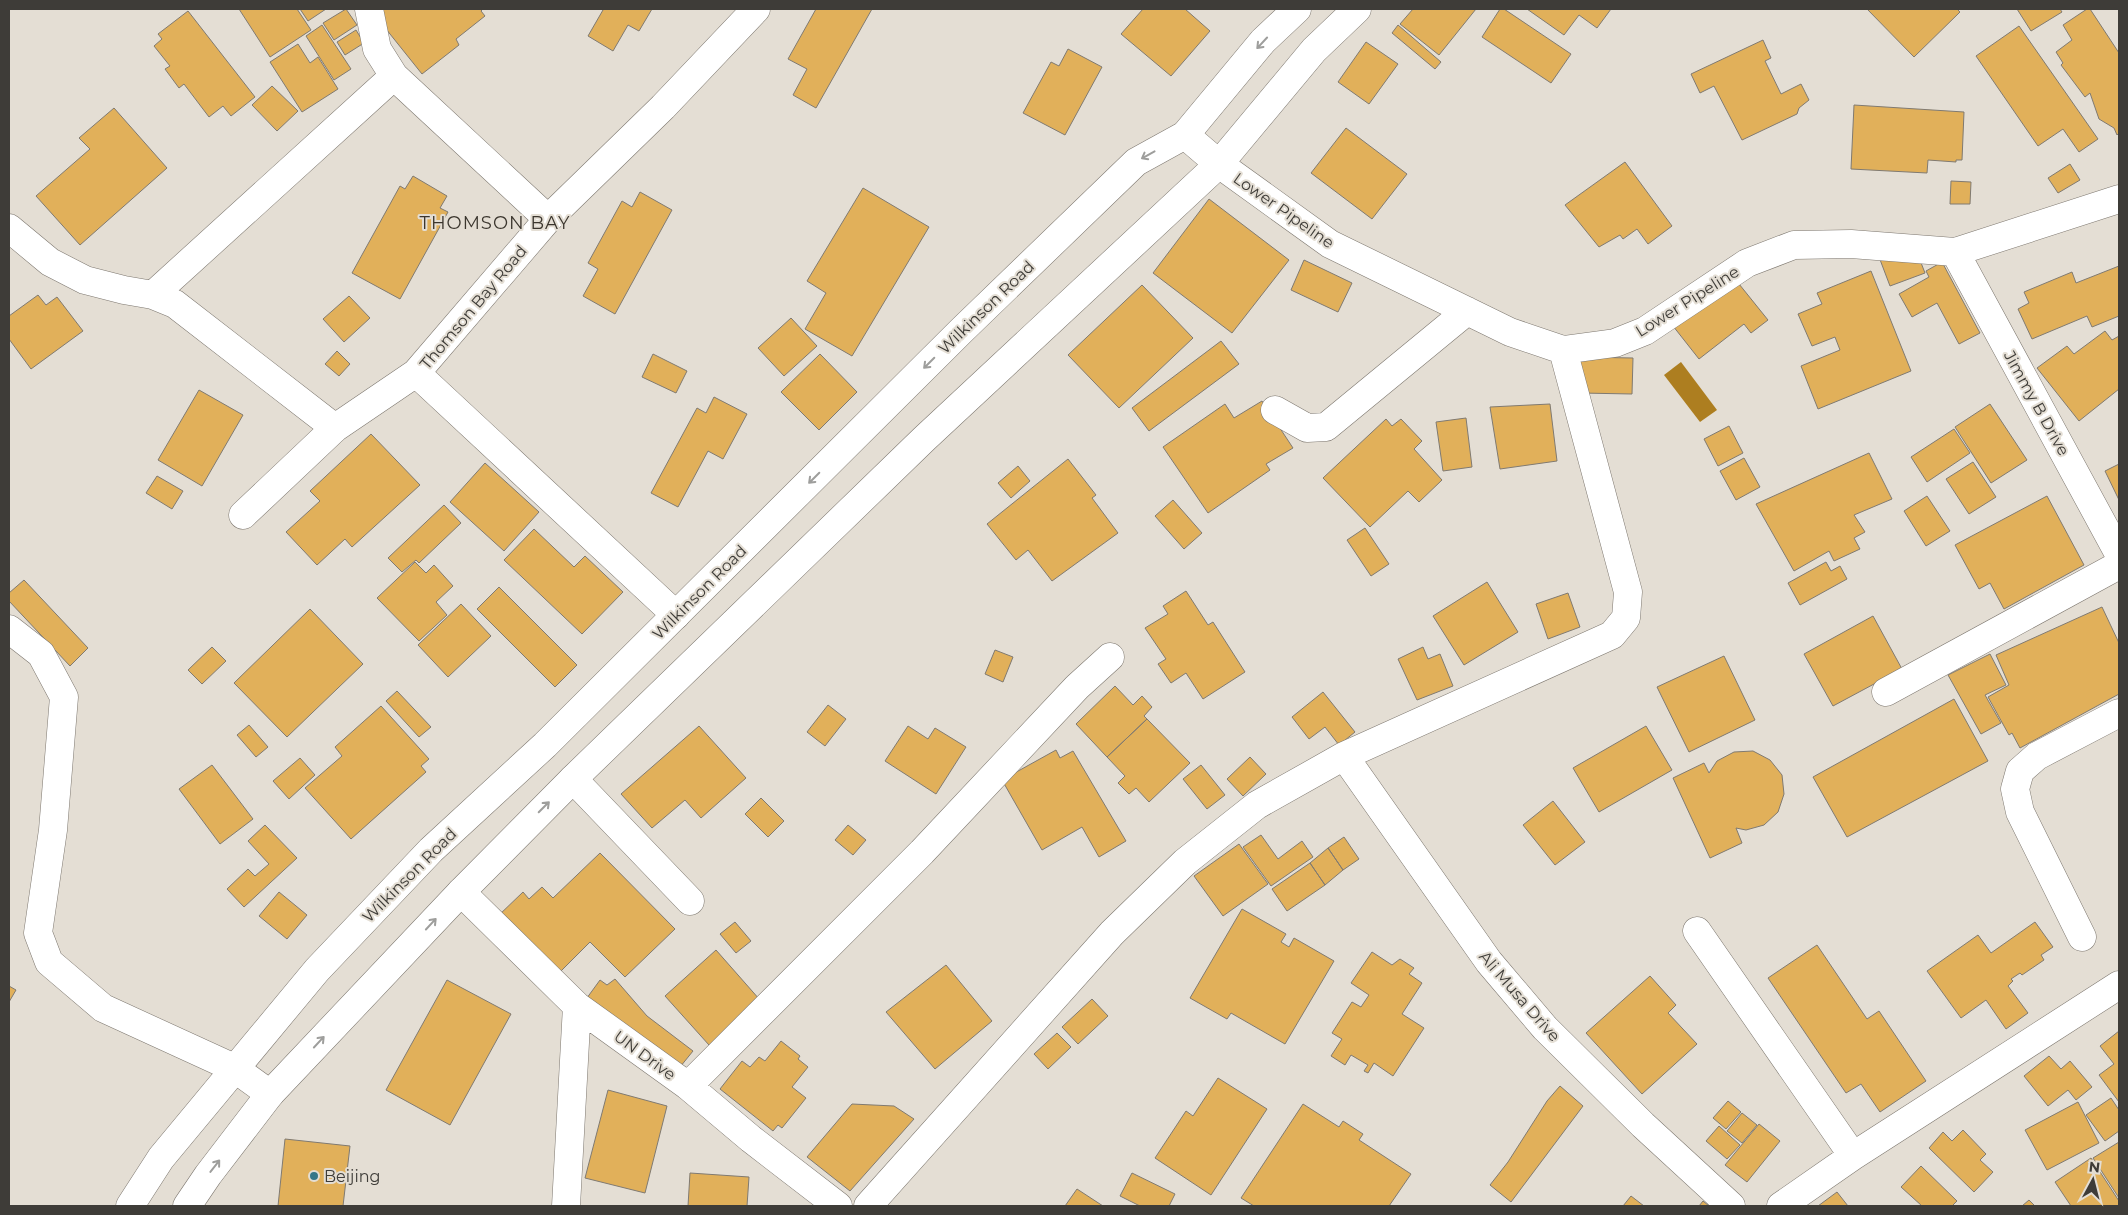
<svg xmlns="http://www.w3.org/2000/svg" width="2128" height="1215" font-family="Montserrat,sans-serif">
  <rect width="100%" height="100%" fill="#e4ded4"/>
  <path fill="#ad7e20" d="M1681 362 1717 410 1700 422 1664 375Z"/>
  <path fill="#e1b05a" stroke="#807a71" d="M239 9H297L311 30 270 57Z
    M300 9H326L308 21Z
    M346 9 357 25 334 40 323 23Z
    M381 9H483L481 11 485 16 456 39 459 45 422 74 374 14Z
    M601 9H652L639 31 628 25 613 51 588 36 603 10Z
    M816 9H872L816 108 793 95 807 69 788 59Z
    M1143 9H1185L1210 31 1171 76 1121 34Z
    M1413 9H1476L1439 55 1400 24Z
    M1500 9H1504L1571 54 1551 83 1482 37Z
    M1527 9H1611L1597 28 1579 15 1564 35Z
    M1867 9H1957L1960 12 1914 57Z
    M2017 9H2060L2062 12 2031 31Z
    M2087 9H2090L2119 53V133L2117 135 2114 128 2099 119 2090 93 2085 97 2061 65 2063 63 2056 52 2072 40 2063 25Z
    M188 11 255 97 231 116 223 106 209 117 184 84 179 88 165 69 170 66 154 46 162 39 158 34Z
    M322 25 351 69 334 80 306 36Z
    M1398 25 1441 62 1435 69 1392 33Z
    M2019 26 2098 139 2079 152 2063 129 2038 146 1976 56Z
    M356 30 364 43 345 55 337 42Z
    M1763 40 1771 58 1765 61 1781 94 1801 84 1809 100 1799 108 1797 114 1742 140 1714 86 1700 93 1691 74Z
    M1366 42 1398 64 1369 104 1338 82Z
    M298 44 310 63 318 57 338 89 302 112 270 62Z
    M1068 49 1102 67 1065 135 1023 113 1051 62 1059 66Z
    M272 86 298 111 277 131 252 105Z
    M1854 105 1964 112 1962 160H1956V162L1928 160 1927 173 1851 169Z
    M114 108 167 168 80 245 36 196 90 149 79 138Z
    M1346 128 1407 174 1372 219 1311 173Z
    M1625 162 1672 226 1648 244 1637 229 1623 239 1620 235 1599 247 1565 205Z
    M2070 164 2080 180 2058 193 2048 178Z
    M413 176 447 196 440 208 448 212 400 299 352 273 400 186 405 189Z
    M1951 181 1971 182 1970 204H1950Z
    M863 188 929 227 852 356 805 329 826 293 807 281Z
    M640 192 672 210 615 314 583 296 598 269 588 263 622 201 632 207Z
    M1209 199 1289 260 1232 333 1153 273Z
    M1876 249 1918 255 1925 273 1890 286Z
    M1304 260 1352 283 1338 312 1291 290Z
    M1942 262 1980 333 1959 344 1937 303 1912 317 1899 294 1929 277 1926 271Z
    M2119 266V316L2092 327 2087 316 2032 339 2018 309 2029 303 2024 292 2072 272 2076 283Z
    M1871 271 1911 371 1818 409 1801 366 1840 350 1835 337 1812 346 1798 314 1822 304 1817 293Z
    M1735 279 1768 320 1751 333 1744 324 1699 359 1673 326Z
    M1142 285 1193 338 1119 408 1068 355Z
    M38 295 46 305 57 297 83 331 31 369 9 339V316Z
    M349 296 370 318 344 342 323 319Z
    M791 318 817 346 784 376 758 348Z
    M2105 331 2112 340 2119 336V389L2079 421 2037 368 2067 346 2074 354Z
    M1221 341 1239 364 1149 431 1132 408Z
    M337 351 350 364 339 376 325 364Z
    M653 354 687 371 676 393 642 377Z
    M820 354 857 392 819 430 781 392Z
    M1580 357 1633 358 1632 394 1580 393Z
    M199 390 243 415 202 486 158 460Z
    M714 397 747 414 723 459 708 451 678 507 651 493 697 408 706 413Z
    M1262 401 1293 448 1266 464 1270 470 1208 513 1163 447 1225 404 1234 418Z
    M1550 404 1557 461 1500 469 1490 407Z
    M1990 404 2027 460 1991 483 1955 427Z
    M1466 418 1472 467 1443 471 1436 422Z
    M1386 419 1392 426 1401 419 1422 441 1414 449 1442 480 1419 502 1408 491 1370 527 1323 478Z
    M1729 426 1743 453 1718 466 1704 439Z
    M1954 429 1970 453 1927 482 1911 457Z
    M371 434 420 485 352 547 345 539 317 565 286 532 320 501 310 491Z
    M1869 453 1892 499 1854 515 1865 532 1854 538 1860 549 1834 561 1829 551 1794 571 1756 504Z
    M1744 458 1760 487 1736 500 1720 471Z
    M1068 459 1096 495 1092 498 1118 533 1052 581 1028 550 1016 560 987 524Z
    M1973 462 1996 497 1969 514 1946 479Z
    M485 463 539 512 504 551 450 502Z
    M2119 464V500L2105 471Z
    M1018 466 1030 481 1011 498 998 483Z
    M157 476 183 491 172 509 146 493Z
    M1927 496 1950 531 1926 546 1904 511Z
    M2047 496 2084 565 2004 609 1990 583 1979 589 1955 545Z
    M1173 500 1202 533 1184 549 1155 516Z
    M444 505 461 523 419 563 416 560 402 572 388 558Z
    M1365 528 1389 564 1371 576 1347 540Z
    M534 529 574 567 585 556 623 592 582 634 504 560Z
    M415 562 426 573 434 565 453 586 436 602 447 615 419 641 377 598Z
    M1826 562 1831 571 1840 566 1847 579 1800 605 1788 583Z
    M24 580 88 648 70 666 9 601V593Z
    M1487 582 1518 632 1464 665 1433 616Z
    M499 587 577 665 555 687 477 609Z
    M1186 591 1208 625 1213 622 1245 672 1203 699 1186 673 1171 683 1158 664 1166 659 1145 628 1168 614 1163 606Z
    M1568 593 1580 627 1548 639 1536 604Z
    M461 604 491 636 448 677 418 645Z
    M2102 607 2119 643V694L2020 748 2012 733 2009 735 1988 697 2009 685 1996 655Z
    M310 609 363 664 287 737 234 683Z
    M1873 616 1902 669 1833 706 1804 654Z
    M212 647 226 661 202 684 188 670Z
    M1423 647 1428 659 1440 654 1453 686 1417 700 1398 659Z
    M995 650 1013 657 1003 682 985 674Z
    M1990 654 2006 685 1985 695 2001 723 1981 734 1948 675Z
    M1724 656 1755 720 1689 752 1657 687Z
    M1115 686 1133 705 1142 696 1152 707 1144 716 1147 719 1107 757 1076 724Z
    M397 691 431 727 419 737 386 701Z
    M1323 692 1355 732 1339 745 1325 727 1309 739 1292 717Z
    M1954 699 1988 761 1847 837 1813 777Z
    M828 705 846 719 825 746 807 732Z
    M381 706 429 759 421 766 426 772 351 839 305 788 342 756 335 747Z
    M1147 719 1190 763 1149 802 1136 788 1129 794 1118 783 1125 776 1107 757Z
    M249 725 268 747 256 757 237 735Z
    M699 726 746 778 701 818 685 800 652 828 621 794Z
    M908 726 928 739 935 728 966 747 936 794 885 761Z
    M1646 726 1672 770 1599 812 1573 768Z
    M1056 750 1060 758 1073 751 1126 841 1099 857 1082 827 1042 850 1002 780Z
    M1753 751 1770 760 1782 775 1784 794 1778 812 1764 825 1746 830 1736 828 1742 843 1710 858 1673 778 1704 763 1709 773 1717 761 1734 752Z
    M1250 757 1266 774 1243 796 1227 779Z
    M300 758 315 775 289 799 273 781Z
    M212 765 253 819 220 844 179 789Z
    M1201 765 1225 795 1207 809 1183 779Z
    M761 798 784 821 768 837 745 814Z
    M1553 801 1585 842 1555 865 1523 825Z
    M265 825 297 858 244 907 227 889 248 869 255 876 269 864 248 841Z
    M848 825 866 840 853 855 835 840Z
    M1261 835 1278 859 1302 841 1313 857 1271 886 1243 847Z
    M1344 837 1359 859 1343 870 1328 848Z
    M1239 844 1268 884 1223 916 1194 876Z
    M1328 848 1343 870 1325 885 1310 863Z
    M600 853 675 929 625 977 590 942 555 977 497 917 523 892 529 899 542 887 553 898Z
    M1310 863 1325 885 1287 911 1272 889Z
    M279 892 307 915 287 939 259 916Z
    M1242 909 1286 934 1281 942 1289 947 1294 938 1334 961 1285 1044 1231 1013 1227 1019 1190 998Z
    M735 922 751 941 736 953 720 934Z
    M2035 922 2053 947 2041 955 2044 960 2022 975 2020 973 2011 979 2013 981 2008 986 2028 1013 2006 1029 1986 1000 1961 1018 1927 971 1978 935 1991 953Z
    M1817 945 1867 1019 1879 1011 1926 1081 1880 1112 1861 1084 1846 1093 1768 978Z
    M716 950 760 1000 709 1045 665 996Z
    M1372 952 1392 965 1400 959 1414 968 1409 974 1422 983 1402 1014 1424 1028 1393 1076 1374 1063 1368 1073 1364 1071 1368 1065 1351 1055 1345 1065 1331 1056 1342 1039 1332 1033 1352 1002 1361 1007 1369 995 1351 983Z
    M946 965 992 1021 935 1069 886 1012Z
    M1650 976 1676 1005 1668 1013 1697 1044 1642 1094 1586 1033Z
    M615 979 647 1016 693 1051 676 1072 584 1002 600 980 607 985Z
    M447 980 511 1014 450 1125 386 1090Z
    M9 986 16 990 9 1002Z
    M1092 999 1108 1016 1078 1044 1062 1027Z
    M2119 1031V1102L2099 1075 2114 1064 2100 1046Z
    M1057 1033 1071 1047 1048 1069 1034 1054Z
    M781 1041 800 1056 798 1059 808 1067 792 1087 806 1098 782 1128 778 1125 773 1131 720 1089 742 1061 750 1067 759 1057 765 1061Z
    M2049 1056 2061 1069 2070 1061 2092 1087 2076 1100 2068 1090 2048 1106 2024 1076Z
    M1218 1078 1267 1109 1211 1195 1155 1158 1186 1111 1193 1116Z
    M1560 1086 1583 1106 1511 1202 1490 1185 1508 1162 1547 1101Z
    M608 1090 667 1106 645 1193 585 1178Z
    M2111 1098 2119 1110V1131L2105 1141 2086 1115Z
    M1728 1101 1741 1112 1726 1129 1713 1118Z
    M2078 1102 2099 1143 2047 1170 2025 1130Z
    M852 1104 894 1106 914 1119 850 1191 807 1157Z
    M1303 1104 1339 1127 1343 1121 1363 1134 1359 1140 1411 1174 1389 1206H1254L1241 1198Z
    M1742 1113 1757 1125 1742 1143 1727 1131Z
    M1759 1124 1780 1141 1747 1182 1725 1165Z
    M1719 1126 1740 1145 1727 1159 1706 1141Z
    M1963 1130 1986 1154 1980 1160 1993 1172 1974 1192 1929 1148 1943 1132 1952 1141Z
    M285 1139 350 1146 343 1206H278Z
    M2119 1142V1198L2093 1158Z
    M2091 1158 2119 1201V1206H2071L2055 1182Z
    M1921 1166 1957 1201 1952 1206H1922L1901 1187Z
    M690 1173 749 1177 747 1206H688Z
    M1132 1173 1175 1194 1169 1206H1140L1120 1196Z
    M1077 1189 1103 1206H1065Z
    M1837 1192 1848 1206H1818Z
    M1631 1196 1644 1206H1623Z
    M2029 1200 2035 1206H2022Z
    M1703 1201 1709 1206H1699Z"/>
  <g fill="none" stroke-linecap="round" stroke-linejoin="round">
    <defs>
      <path id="minor" d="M369 9 377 49 394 76 548 219
        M1185 135 1219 164 1330 244 1510 332 1563 350 1615 343 1645 331 1747 263 1794 245 1851 244 1955 252 2119 199
        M9 228 50 262 85 280 124 290 153 295 175 304 335 428
        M1955 252 2119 554
        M153 295 394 76
        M416 373 676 615
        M1275 410 1307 428 1326 427 1467 311
        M243 515 335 428 416 373 548 219 663 107 756 9
        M9 629 41 654 64 697 53 830 38 933 49 962 103 1008 234 1068 270 1094
        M1886 692 2119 565
        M1344 756 1489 962 1545 1028 1643 1125 1731 1206
        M573 779 690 901
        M461 892 577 1006 688 1086 751 1139 838 1206
        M1697 931 1853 1156
        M2082 937 2020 812 2015 789 2020 771 2037 756 2119 713
        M688 1086 922 852 1077 687 1110 657
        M566 1206 577 1006
        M868 1206 1112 933 1185 862 1257 805 1344 756 1612 635 1626 618 1628 592 1563 350
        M1781 1206 1853 1156 2119 985"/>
      <path id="major" d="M130 1206 161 1158 317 970 431 850 545 745 961 331 1136 162 1185 135 1263 41 1297 9
        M187 1206 208 1175 270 1094 461 892 573 779 924 439 1219 164 1314 50 1357 9"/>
    </defs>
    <use href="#minor" stroke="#7d776f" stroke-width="29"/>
    <use href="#major" stroke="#7d776f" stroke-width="29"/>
    <use href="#minor" stroke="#fff" stroke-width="28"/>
    <use href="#major" stroke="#fff" stroke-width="28"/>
  </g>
  <defs><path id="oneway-shaft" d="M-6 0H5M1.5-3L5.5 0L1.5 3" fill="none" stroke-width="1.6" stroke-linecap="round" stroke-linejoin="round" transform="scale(1.25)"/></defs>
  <g stroke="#9e9e9c">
    <use href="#oneway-shaft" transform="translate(1262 43) rotate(133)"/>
    <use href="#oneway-shaft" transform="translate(1148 155) rotate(151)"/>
    <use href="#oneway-shaft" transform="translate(929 363) rotate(135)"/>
    <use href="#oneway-shaft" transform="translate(814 478) rotate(135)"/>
    <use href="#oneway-shaft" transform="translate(544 807) rotate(-45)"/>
    <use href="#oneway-shaft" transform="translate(431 924) rotate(-47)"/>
    <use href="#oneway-shaft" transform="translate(319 1042) rotate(-47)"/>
    <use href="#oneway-shaft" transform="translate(215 1166) rotate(-52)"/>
  </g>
  <circle fill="#357789" stroke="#e4ded4" stroke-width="2" cx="314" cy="1176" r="5"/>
  <g text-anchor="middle" stroke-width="4" stroke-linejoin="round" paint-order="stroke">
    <g font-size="16" fill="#3e3c38" stroke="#e4ded4">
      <text transform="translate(1284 210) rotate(35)" y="6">Lower Pipeline</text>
      <text transform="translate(1687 301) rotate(-32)" y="6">Lower Pipeline</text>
      <text transform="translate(473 307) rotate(-50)" y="6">Thomson Bay Road</text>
      <text transform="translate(986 307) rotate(-44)" y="6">Wilkinson Road</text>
      <text transform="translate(2037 403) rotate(61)" y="6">Jimmy B Drive</text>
      <text transform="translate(699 592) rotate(-45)" y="6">Wilkinson Road</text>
      <text transform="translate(409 875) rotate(-45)" y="6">Wilkinson Road</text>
      <text transform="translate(1520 996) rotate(49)" y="6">Ali Musa Drive</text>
      <text transform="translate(645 1055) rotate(36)" y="6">UN Drive</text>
    </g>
    <g font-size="16" fill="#3e3c38" stroke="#e4ded4" text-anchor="start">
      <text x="324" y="1182">Beijing</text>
    </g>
    <g font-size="18" letter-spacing="1" fill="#3b362e" stroke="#e4ded4">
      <text x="495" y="229">THOMSON BAY</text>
    </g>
  </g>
  <rect width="2128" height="1215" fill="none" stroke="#3e3c38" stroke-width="20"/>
  <g transform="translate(2093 1180) rotate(7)" stroke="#e4ded4" stroke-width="4" paint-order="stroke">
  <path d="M0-4L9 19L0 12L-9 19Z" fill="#3e3c38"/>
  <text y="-8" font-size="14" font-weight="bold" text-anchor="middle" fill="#3e3c38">N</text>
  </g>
</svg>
